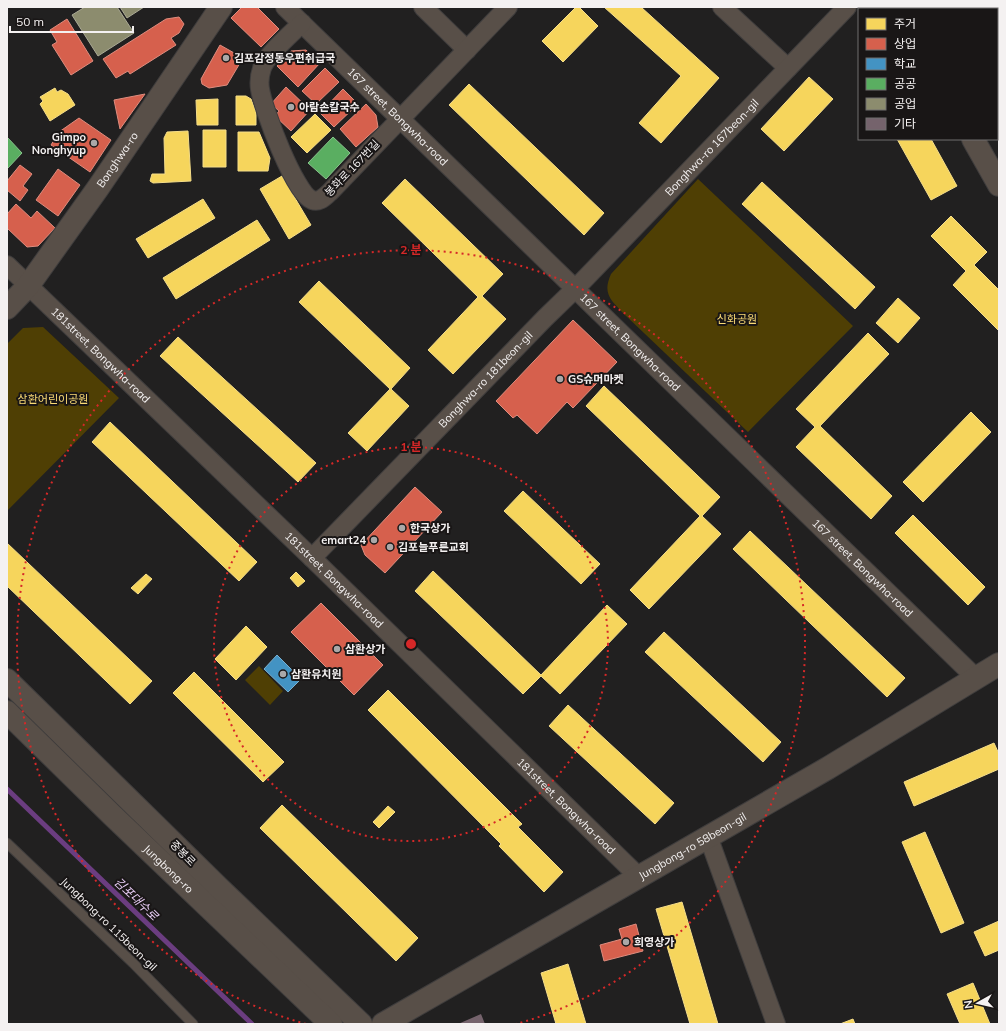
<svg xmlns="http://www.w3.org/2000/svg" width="1006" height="1031" font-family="Mulish,'Noto Sans KR',sans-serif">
  <rect width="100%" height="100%" fill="#212020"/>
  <path fill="#4f3f04" d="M698 179 853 326 748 432 624 314C611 300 602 294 611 274Z
    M43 327 119 398 7 511V344L23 328Z
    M259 666 283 691 270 705 245 680Z"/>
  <path fill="#f6d55c" stroke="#f5dd89" d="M576 7H579L598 26 563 62 542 41Z
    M604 7H641L719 78 661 143 639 123 681 76Z
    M809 77 833 99 784 151 761 129Z
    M469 84 604 213 584 235 449 105Z
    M55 88 57 92 61 90 68 94 75 105 50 121 40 104 43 101 40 97Z
    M236 96H246L251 99 256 112V125H236Z
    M218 99V125H197L196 100Z
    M315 114 331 130 307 153 291 137Z
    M203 130H226V167H203Z
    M188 131 191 181 153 183 150 181 152 174H165L164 138 167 132Z
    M238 132H259L270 158 268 171H238Z
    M897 139H931L957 186 931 200Z
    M282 176 311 225 289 239 260 189Z
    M405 179 503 274 482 296 506 319 453 374 428 350 478 297 382 203Z
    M762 182 875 287 855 309 742 204Z
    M203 199 215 218 148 258 136 239Z
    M951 216 987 252 974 265 999 290V331L953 285 966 271 931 236Z
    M257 220 270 240 176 299 163 278Z
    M319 281 410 368 391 389 409 406 367 451 348 433 390 389 299 302Z
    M898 298 920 318 898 343 876 323Z
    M868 333 889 354 820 426 892 496 871 519 796 447 815 427 796 409Z
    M178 337 316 463 298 482 160 356Z
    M604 386 720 497 702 516 721 534 649 609 630 590 700 516 586 406Z
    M971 412 991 432 923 502 903 482Z
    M110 422 257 562 239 581 92 442Z
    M523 491 600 564 581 584 504 511Z
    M913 515 985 587 968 605 895 533Z
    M750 531 905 678 887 697 733 549Z
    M7 543 152 681 130 704 7 586Z
    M433 571 541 675 607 605 627 624 560 694 541 676 523 694 415 591Z
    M296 572 305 581 298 587 290 578Z
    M146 574 152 579 138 594 131 588Z
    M246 626 267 647 236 680 215 659Z
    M664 632 781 742 763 762 645 652Z
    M194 672 284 762 263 782 173 693Z
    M388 690 522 824 518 827 563 872 544 892 499 846 501 844 368 710Z
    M568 705 674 803 655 824 549 726Z
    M994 743 999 754V769L914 806 904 782Z
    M282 805 418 938 396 961 260 828Z
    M388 806 395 812 379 828 373 822Z
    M925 832 964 923 941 933 902 842Z
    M682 902 718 1024H690L656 909Z
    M999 921V950L985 956 974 932Z
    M568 964 586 1024H556L541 973Z
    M973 983 990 1024H960L947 994Z
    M853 1019 855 1024H840Z"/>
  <path fill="#d6604d" stroke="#df8c7e" d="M242 7H257L279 29 261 47 231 18Z
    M179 17 184 24 179 33 171 38 176 45 130 74 128 71 116 78 103 59 166 19Z
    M67 19 93 61 71 75 52 45 57 42 50 30Z
    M220 45 243 58 227 85 209 88 202 84 201 79Z
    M306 50 320 63 298 87 277 66 291 51Z
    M325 68 339 82 316 104 302 91Z
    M286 87 310 110 291 131 275 116 279 111 271 104Z
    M343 89 358 104 334 127 320 113Z
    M145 94 120 129 114 100Z
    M366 104 376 115 378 127 356 147 340 129Z
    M79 118 111 140 90 172 51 145 59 132Z
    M20 165 32 174 23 186 28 190 20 201 7 190V181Z
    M58 169 80 185 58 216 36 200Z
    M16 204 31 218 37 211 55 228 38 246 27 247 7 228V214Z
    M573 320 617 362 573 408 567 402 537 434 517 415 513 418 496 401Z
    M415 487 442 512 385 573 365 555 361 545Z
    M321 603 383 665 354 695 291 632Z
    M636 924 643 951 604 961 600 945 622 939 619 929Z"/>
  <path fill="#4393c3" stroke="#78afd1" d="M277 655 301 679 288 692 264 669Z"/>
  <path fill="#5aae61" stroke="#88c28c" d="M7 137 22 153 7 169Z
    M333 137 350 153 326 179 308 163Z"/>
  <path fill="#8c8c6e" stroke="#abaa95" d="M85 7H117L134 33 98 56 72 15Z
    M120 7H144L127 18Z"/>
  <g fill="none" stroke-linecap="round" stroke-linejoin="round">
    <path stroke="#6b3d80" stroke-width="5" d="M7 789 252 1024"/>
  </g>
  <path fill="#75636c" d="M481 1014 485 1024H458Z"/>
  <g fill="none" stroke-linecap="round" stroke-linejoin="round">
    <defs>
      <path id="service" d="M958 9V7
        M997 86 999 89
        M7 843 133 963 193 1024"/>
      <g id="minor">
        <path id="s1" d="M285 7 976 678"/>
        <path d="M423 7 467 50"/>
        <path d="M722 7 788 68"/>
        <path d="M302 23C291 34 267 54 262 68 260 74 259 83 260 89 263 109 295 194 312 200 320 203 325 196 330 192L508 7"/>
        <path id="s2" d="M7 265 312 558 638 876"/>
        <path id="s3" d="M312 558 545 318 576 288 847 7"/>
        <path d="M708 836 776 1024"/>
      </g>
      <g id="tertiary">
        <path d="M898 7 899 9"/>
        <path d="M973 139 999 185"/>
        <path id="s4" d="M7 308 28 286 98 188 221 7"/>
        <path d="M7 680 219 888 361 1024"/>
        <path id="s5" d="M7 712 112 815 331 1024"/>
        <path id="s6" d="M383 1024 828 768 999 664"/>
      </g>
    </defs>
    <use href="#service" stroke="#3f3d3d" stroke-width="11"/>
    <use href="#minor" stroke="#3f3d3d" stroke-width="20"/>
    <use href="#tertiary" stroke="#3f3d3d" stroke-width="24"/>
    <use href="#service" stroke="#584f48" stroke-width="9"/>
    <use href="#minor" stroke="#584f48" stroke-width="18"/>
    <use href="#tertiary" stroke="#584f48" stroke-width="22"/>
  </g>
  <g fill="none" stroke="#d62828" stroke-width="2" stroke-dasharray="2 4">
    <circle cx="411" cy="644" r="197"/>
    <path d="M306 1024A394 394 0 1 1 516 1024"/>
  </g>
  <g fill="#aaa8a8" stroke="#191616" stroke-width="1.5">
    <circle cx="226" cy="58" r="4"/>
    <circle cx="291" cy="107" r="4"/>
    <circle cx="94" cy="143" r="4"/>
    <circle cx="560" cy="379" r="4"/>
    <circle cx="402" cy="528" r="4"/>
    <circle cx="374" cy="540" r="4"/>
    <circle cx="390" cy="547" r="4"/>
    <circle cx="337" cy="649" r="4"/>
    <circle cx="283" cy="674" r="4"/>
    <circle cx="626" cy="942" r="4"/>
  </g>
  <g text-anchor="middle" stroke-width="4" stroke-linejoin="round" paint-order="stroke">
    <g font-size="11" font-weight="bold" fill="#f4f1f1" stroke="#191616" text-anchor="start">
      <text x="234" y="62">김포감정동우편취급국</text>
      <text x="299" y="111">아람손칼국수</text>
      <text x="86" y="141" text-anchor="end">Gimpo<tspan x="86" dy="13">Nonghyup</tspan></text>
      <text x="568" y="383">GS슈머마켓</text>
      <text x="410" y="532">한국상가</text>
      <text x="366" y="544" text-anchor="end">emart24</text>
      <text x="398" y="551">김포늘푸른교회</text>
      <text x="345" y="653">삼환상가</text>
      <text x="291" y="678">삼환유치원</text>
      <text x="634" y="946">희영상가</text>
    </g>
    <g font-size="11" fill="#f4f1f1" stroke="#191616">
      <text dy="4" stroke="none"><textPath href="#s1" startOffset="157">167 street, Bongwha-road</textPath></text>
      <text dy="4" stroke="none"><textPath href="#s3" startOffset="573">Bonghwa-ro 167beon-gil</textPath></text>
      <text dy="4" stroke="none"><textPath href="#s4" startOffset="185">Bonghwa-ro</textPath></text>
      <text transform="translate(352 168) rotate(-46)" y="4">봉화로 167번길</text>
      <text dy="4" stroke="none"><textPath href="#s1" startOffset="481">167 street, Bongwha-road</textPath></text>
      <text dy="4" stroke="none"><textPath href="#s2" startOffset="130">181street, Bongwha-road</textPath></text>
      <text dy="4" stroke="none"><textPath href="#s3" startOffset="249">Bonghwa-ro 181beon-gil</textPath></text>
      <text dy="4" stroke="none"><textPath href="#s1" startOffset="805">167 street, Bongwha-road</textPath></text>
      <text dy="4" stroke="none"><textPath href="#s2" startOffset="454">181street, Bongwha-road</textPath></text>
      <text dy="4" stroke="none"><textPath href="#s2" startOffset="778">181street, Bongwha-road</textPath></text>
      <text dy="4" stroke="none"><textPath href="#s6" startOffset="357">Jungbong-ro 58beon-gil</textPath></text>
      <text transform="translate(183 853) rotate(45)" y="4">중봉로</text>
      <text dy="4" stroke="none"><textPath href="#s5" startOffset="225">Jungbong-ro</textPath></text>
      <text transform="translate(109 924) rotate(44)" y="4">Jungbong-ro 115beon-gil</text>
    </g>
    <g font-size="11" fill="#fada75" stroke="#191616">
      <text x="737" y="323">신화공원</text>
      <text x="53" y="403">삼환어린이공원</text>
    </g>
    <g font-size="12" font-style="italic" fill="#e8cdf6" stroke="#191616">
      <text transform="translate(136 899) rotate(44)" y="4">김포대수로</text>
    </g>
  </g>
  <circle cx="411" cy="644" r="6" fill="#d62828" stroke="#191616" stroke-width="2"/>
  <g font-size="12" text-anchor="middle" font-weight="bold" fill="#d62828" stroke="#191616" stroke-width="4" stroke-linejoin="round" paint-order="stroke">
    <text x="411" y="254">2 분</text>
    <text x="411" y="451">1 분</text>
  </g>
  <rect width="1006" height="1031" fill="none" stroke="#f4f1f1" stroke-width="16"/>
  <rect x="858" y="8" width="140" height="132" fill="#191616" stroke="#716e6e"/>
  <rect x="866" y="18" width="20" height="12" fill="#f6d55c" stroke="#716e6e"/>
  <text x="894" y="28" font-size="12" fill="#f4f1f1">주거</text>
  <rect x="866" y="38" width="20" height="12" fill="#d6604d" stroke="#716e6e"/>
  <text x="894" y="48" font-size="12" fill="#f4f1f1">상업</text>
  <rect x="866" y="58" width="20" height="12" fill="#4393c3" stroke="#716e6e"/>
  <text x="894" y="68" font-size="12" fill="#f4f1f1">학교</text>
  <rect x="866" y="78" width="20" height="12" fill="#5aae61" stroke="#716e6e"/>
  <text x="894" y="88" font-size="12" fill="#f4f1f1">공공</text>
  <rect x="866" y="98" width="20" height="12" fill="#8c8c6e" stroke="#716e6e"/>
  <text x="894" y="108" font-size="12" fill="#f4f1f1">공업</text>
  <rect x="866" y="118" width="20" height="12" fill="#75636c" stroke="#716e6e"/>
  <text x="894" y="128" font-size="12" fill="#f4f1f1">기타</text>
  <g transform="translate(978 1003) rotate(262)" stroke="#191616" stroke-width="3" paint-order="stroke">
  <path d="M0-3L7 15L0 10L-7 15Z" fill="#f4f1f1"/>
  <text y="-6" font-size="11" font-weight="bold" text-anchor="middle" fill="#f4f1f1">N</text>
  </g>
  <path d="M10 26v6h123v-6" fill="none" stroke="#f4f1f1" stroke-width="2"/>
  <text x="16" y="26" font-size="12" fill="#f4f1f1" stroke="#191616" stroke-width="3" paint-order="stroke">50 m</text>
</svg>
